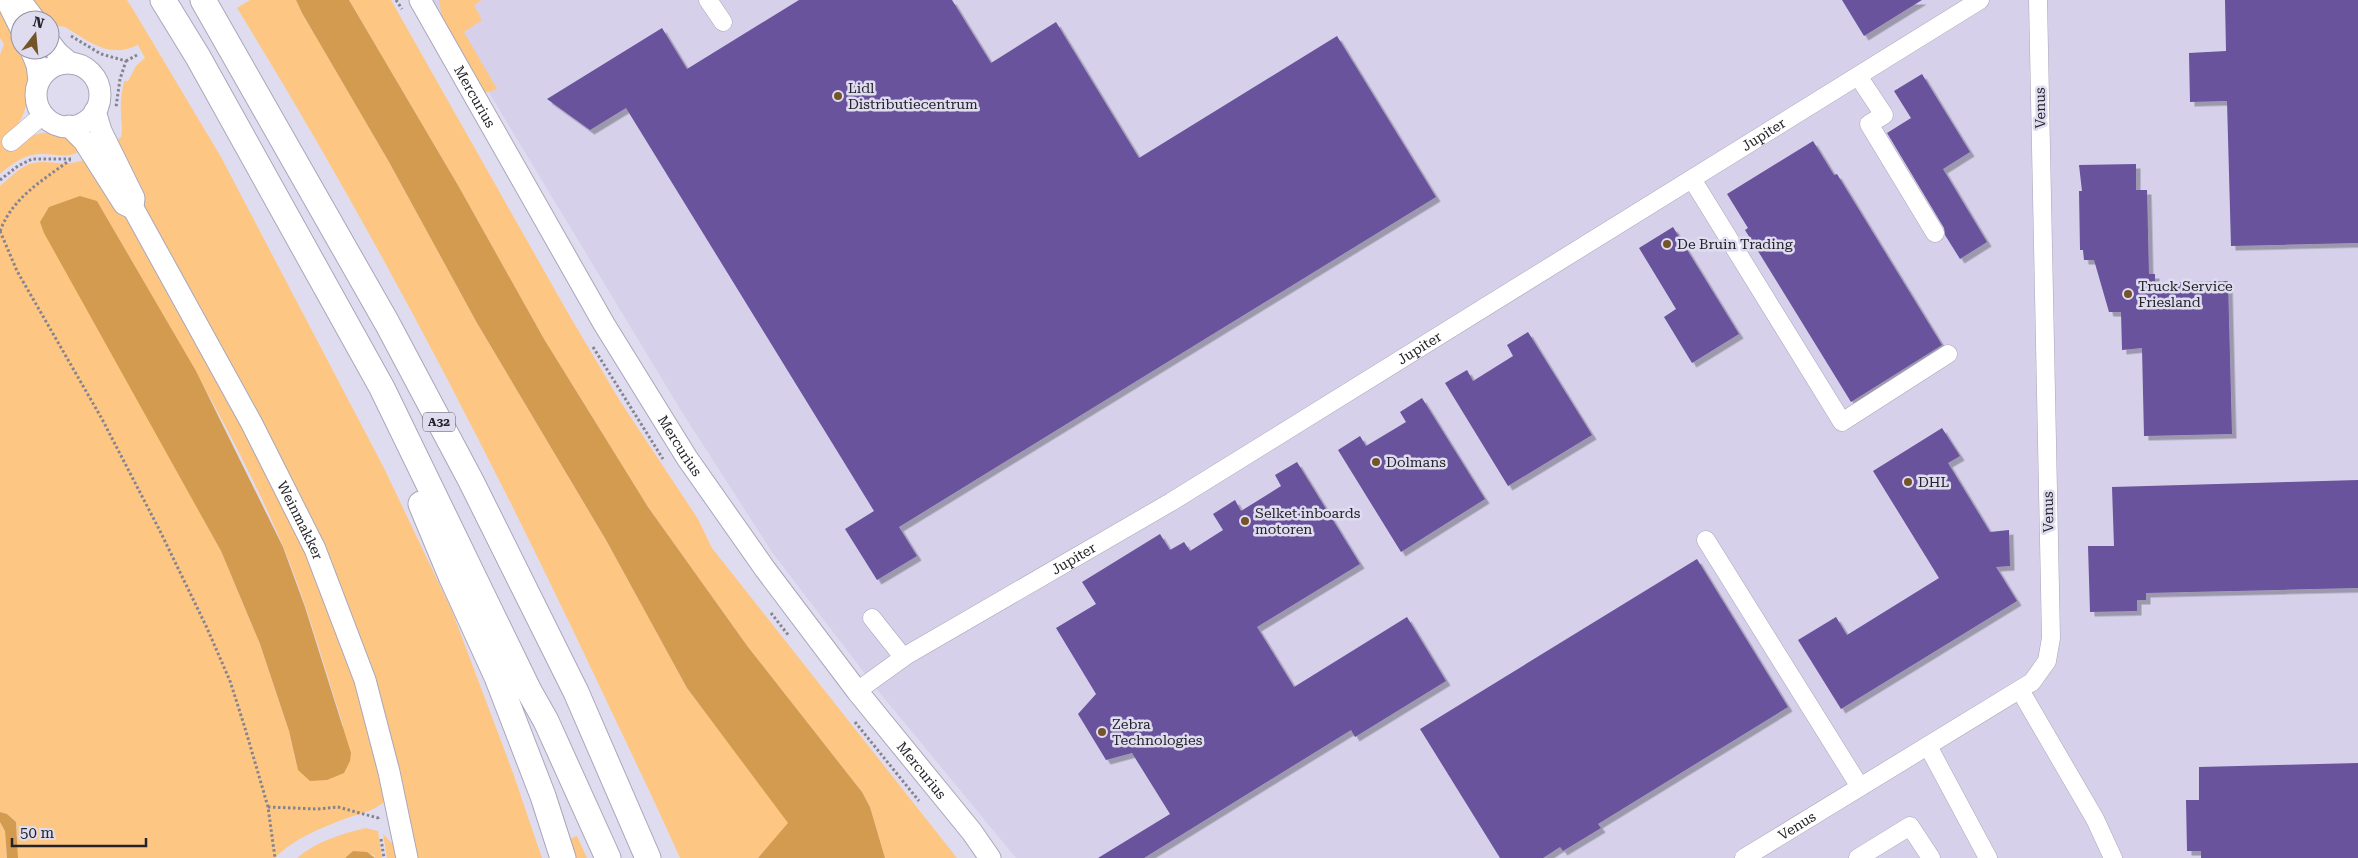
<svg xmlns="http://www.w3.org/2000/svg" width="2358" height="858" font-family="'Roboto Serif',serif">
  <defs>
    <filter id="shadow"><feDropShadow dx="4.5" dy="4.5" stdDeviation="0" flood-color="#0004"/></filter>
  </defs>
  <rect width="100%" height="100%" fill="#e0dcf0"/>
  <path fill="#d6d0eb" d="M433 0H2358V858H1016L875 687 772 552 680 409Z"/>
  <path fill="#fdc783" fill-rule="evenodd" d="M0 0 20 41V50H24C29 76 33 104 16 127L27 138C52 127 63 133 82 150 68 160 55 153 39 154 23 155 12 164 0 174V55L4 44 0 38Z
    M27 0H127L134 11 221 157 384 468 452 611 512 770 542 858H416L409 813 387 720 353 623 113 143 121 137C123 128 121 122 121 113 120 102 122 92 124 81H128L136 66 145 58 138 45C109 59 90 42 65 27L59 26 50 30V20H43Z
    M250 0H296L302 13 389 162 477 323 606 540 687 688 789 823 758 858H680C651 793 620 730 590 666 483 441 368 220 237 8Z
    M349 0H391L568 313 620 401 698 519 712 548 957 858H885L870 807 862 792 748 647 648 507 544 339 459 187Z
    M439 0H482L474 5 482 20 464 32 497 89 485 93 442 18Z
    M87 158 127 215 219 383 303 543 356 685 386 800C375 811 362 813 347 818 323 827 293 839 275 858H18L16 822 7 814 0 812V186C10 178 20 166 33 163 53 159 67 169 87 158ZM97 201C162 314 232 426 283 546 307 604 324 666 343 725L298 770 289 731 260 644 221 551 173 463Z
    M0 822 5 831 7 858H0Z
    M366 828 378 831 382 858H375L374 855 353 851 345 858H297C317 841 341 834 366 828Z
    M383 834 396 847 398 858H387Z
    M577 836 587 858H574L569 839Z"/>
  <path fill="#d39b4f" d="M296 0H349L459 187 544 339 648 507 748 647 862 792 870 807 885 858H758L788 823 687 688 606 540 477 323 389 162 302 13Z
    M80 196 97 201 196 371 283 547 305 607 351 753 350 761 344 773 327 780 310 781 298 770 289 731 260 644 221 551 44 233 40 222 49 207Z
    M0 812 7 814 16 822 18 858H7L5 831 0 822Z
    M353 851 367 852 375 858H345Z"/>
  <path fill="#68529c" filter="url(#shadow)" d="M799 0H952L991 63 1056 22 1139 158 1337 36 1436 197 899 527 917 556 877 580 845 529 874 511 626 108 590 130 547 99 662 28 687 69Z
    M1842 0H1922L1864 36Z
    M2225 0H2358V243L2231 246 2227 101 2190 102 2189 53 2226 51Z
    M1922 74 1970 152 1943 169 1987 242 1960 259 1945 235 1944 228 1887 133 1911 118 1894 91Z
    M1813 141 1834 175 1837 174 1942 345 1851 402 1745 230 1748 228 1727 194Z
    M2136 164V190H2147L2149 274H2155V283L2228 281 2232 434 2144 436 2142 348 2122 350 2121 312H2109L2094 260H2084L2083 250H2080L2079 191H2082L2079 165Z
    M1673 227 1739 334 1692 363 1664 317 1676 309 1639 248Z
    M1528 332 1592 435 1508 486 1445 383 1467 370 1473 381 1513 356 1507 345Z
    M1422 398 1485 499 1401 552 1338 450 1360 436 1366 446 1406 422 1400 412Z
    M1942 428 1960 456 1948 463 1990 532 2009 530 2010 566 1996 567 2017 601 1841 709 1798 640 1836 617 1847 635 1939 578 1873 471Z
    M1297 462 1360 564 1257 627 1294 687 1407 617 1446 681 1355 737 1351 730 1144 858H1098L1170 814 1132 753 1106 760 1078 714 1096 694 1056 628 1096 604 1082 582 1160 534 1170 550 1184 542 1190 551 1223 530 1213 514 1235 500 1241 511 1281 486 1275 475Z
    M2358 480V588L2146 593V600H2137V611L2090 612 2088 546H2114L2112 487Z
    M1697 559 1788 707 1598 824 1601 828 1563 851 1560 847 1543 858H1500L1420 729Z
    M2358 763V858H2201V851H2187L2186 800H2199V767Z"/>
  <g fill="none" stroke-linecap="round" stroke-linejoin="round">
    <defs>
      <g id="minor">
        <path d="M708 0 723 22"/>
        <path d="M1858 76 1884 115 1869 124 1935 233"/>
        <path d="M11 142 43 115"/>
        <path d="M1692 179 1842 422 1948 354"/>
        <path d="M1706 540 1860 787"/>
        <path d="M872 618 903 657"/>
        <path d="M2020 690 2095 819 2113 858"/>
        <path id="s1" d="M857 691 907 655 1171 502 1980 0"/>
        <path d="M1928 746 1988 858"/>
        <path id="s2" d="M1744 858 2032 682 2047 661 2051 638 2038 0"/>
        <path d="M1858 858 1910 826 1931 858"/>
      </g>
      <g id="major">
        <path d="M10 0 9 5 20 27"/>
        <path d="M20 0 35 20"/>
        <path id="s3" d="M420 0 604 324 687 458 765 569 857 691 972 832 990 858"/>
        <path d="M50 43 58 53 70 63"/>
        <path d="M31 50 37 65 39 80"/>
        <circle cx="68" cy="95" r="32"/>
        <path id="s4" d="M95 111 101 131 134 198 133 208 252 424 315 549 365 680 389 772 407 858"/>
        <path d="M69 126 84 141 124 204 130 207"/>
      </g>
      <path id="highway" d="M163 0 198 57 382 388 529 691 546 721 608 858
        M203 0 387 323 471 481 576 692 648 858
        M421 504 451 576 497 677 543 796 563 858"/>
    </defs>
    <use href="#minor" stroke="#aaa6b9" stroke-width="19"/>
    <use href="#major" stroke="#aaa6b9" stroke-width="23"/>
    <use href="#highway" stroke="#aaa6b9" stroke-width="27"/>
    <path stroke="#868391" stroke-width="3" stroke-dasharray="2.5 2.5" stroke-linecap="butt" d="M396 0 402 9
      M71 36 101 54 126 61 120 79 116 107
      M126 61 137 55
      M0 180 18 166 32 159H73
      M0 231 17 271 102 419 160 531 207 628 230 681 245 728 268 807 275 858
      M0 231C13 197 42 181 70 160
      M593 347 663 459
      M771 613 789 636
      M855 722 919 801
      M268 807 317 809 338 807 378 818V820
      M381 839 384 858"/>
    <use href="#minor" stroke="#fff" stroke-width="18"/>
    <use href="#major" stroke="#fff" stroke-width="21"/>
    <use href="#highway" stroke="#fff" stroke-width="25"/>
  </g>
  <g fill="#74552a" stroke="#e0dcf0" stroke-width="2">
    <circle cx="838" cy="96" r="5"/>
    <circle cx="1667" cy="244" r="5"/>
    <circle cx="2128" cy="294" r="5"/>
    <circle cx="1376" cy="462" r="5"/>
    <circle cx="1908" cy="482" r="5"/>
    <circle cx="1245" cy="521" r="5"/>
    <circle cx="1102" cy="732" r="5"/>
  </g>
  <g text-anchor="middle" stroke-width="5" stroke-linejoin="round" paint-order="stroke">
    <rect fill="#e0dcf0" stroke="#5c5a65" stroke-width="1" x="423" y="412.5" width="32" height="19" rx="4"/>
    <g font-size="12" font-weight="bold" fill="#24232a">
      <text x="439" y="426">A32</text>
    </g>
    <g font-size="14" fill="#24232a" stroke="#e0dcf0" text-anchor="start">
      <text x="848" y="93">Lidl<tspan x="848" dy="16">Distributiecentrum</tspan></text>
      <text x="1677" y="249">De Bruin Trading</text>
      <text x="2138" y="291">Truck Service<tspan x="2138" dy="16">Friesland</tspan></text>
      <text x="1386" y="467">Dolmans</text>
      <text x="1918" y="487">DHL</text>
      <text x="1255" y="518">Selket inboards<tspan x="1255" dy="16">motoren</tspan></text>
      <text x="1112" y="729">Zebra<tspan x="1112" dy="16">Technologies</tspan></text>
    </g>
    <g font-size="14" fill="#24232a" stroke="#e0dcf0">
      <text dy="5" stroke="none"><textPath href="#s3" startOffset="111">Mercurius</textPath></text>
      <text transform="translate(2040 108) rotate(-91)" y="5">Venus</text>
      <text dy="5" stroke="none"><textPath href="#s1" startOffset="1064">Jupiter</textPath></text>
      <text dy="5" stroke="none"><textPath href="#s1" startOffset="659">Jupiter</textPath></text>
      <text dy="5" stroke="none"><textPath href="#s3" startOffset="516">Mercurius</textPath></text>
      <text transform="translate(2048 512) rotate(-91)" y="5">Venus</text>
      <text dy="5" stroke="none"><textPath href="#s4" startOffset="460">Weinmakker</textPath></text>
      <text dy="5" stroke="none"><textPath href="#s1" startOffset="254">Jupiter</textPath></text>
      <text dy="5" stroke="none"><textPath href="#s3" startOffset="921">Mercurius</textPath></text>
      <text dy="5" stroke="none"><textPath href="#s2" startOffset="62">Venus</textPath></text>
    </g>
  </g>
  <g transform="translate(35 35) rotate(16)"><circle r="24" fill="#e0dcf0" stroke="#9592a1"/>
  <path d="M0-4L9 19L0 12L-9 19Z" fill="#74552a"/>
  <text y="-8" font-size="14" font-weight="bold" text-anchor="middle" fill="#24232a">N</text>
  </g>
  <path d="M12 838v8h134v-8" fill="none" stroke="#24232a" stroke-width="2.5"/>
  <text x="20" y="838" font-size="15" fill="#24232a" stroke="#e0dcf0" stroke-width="4" paint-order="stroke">50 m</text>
</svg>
